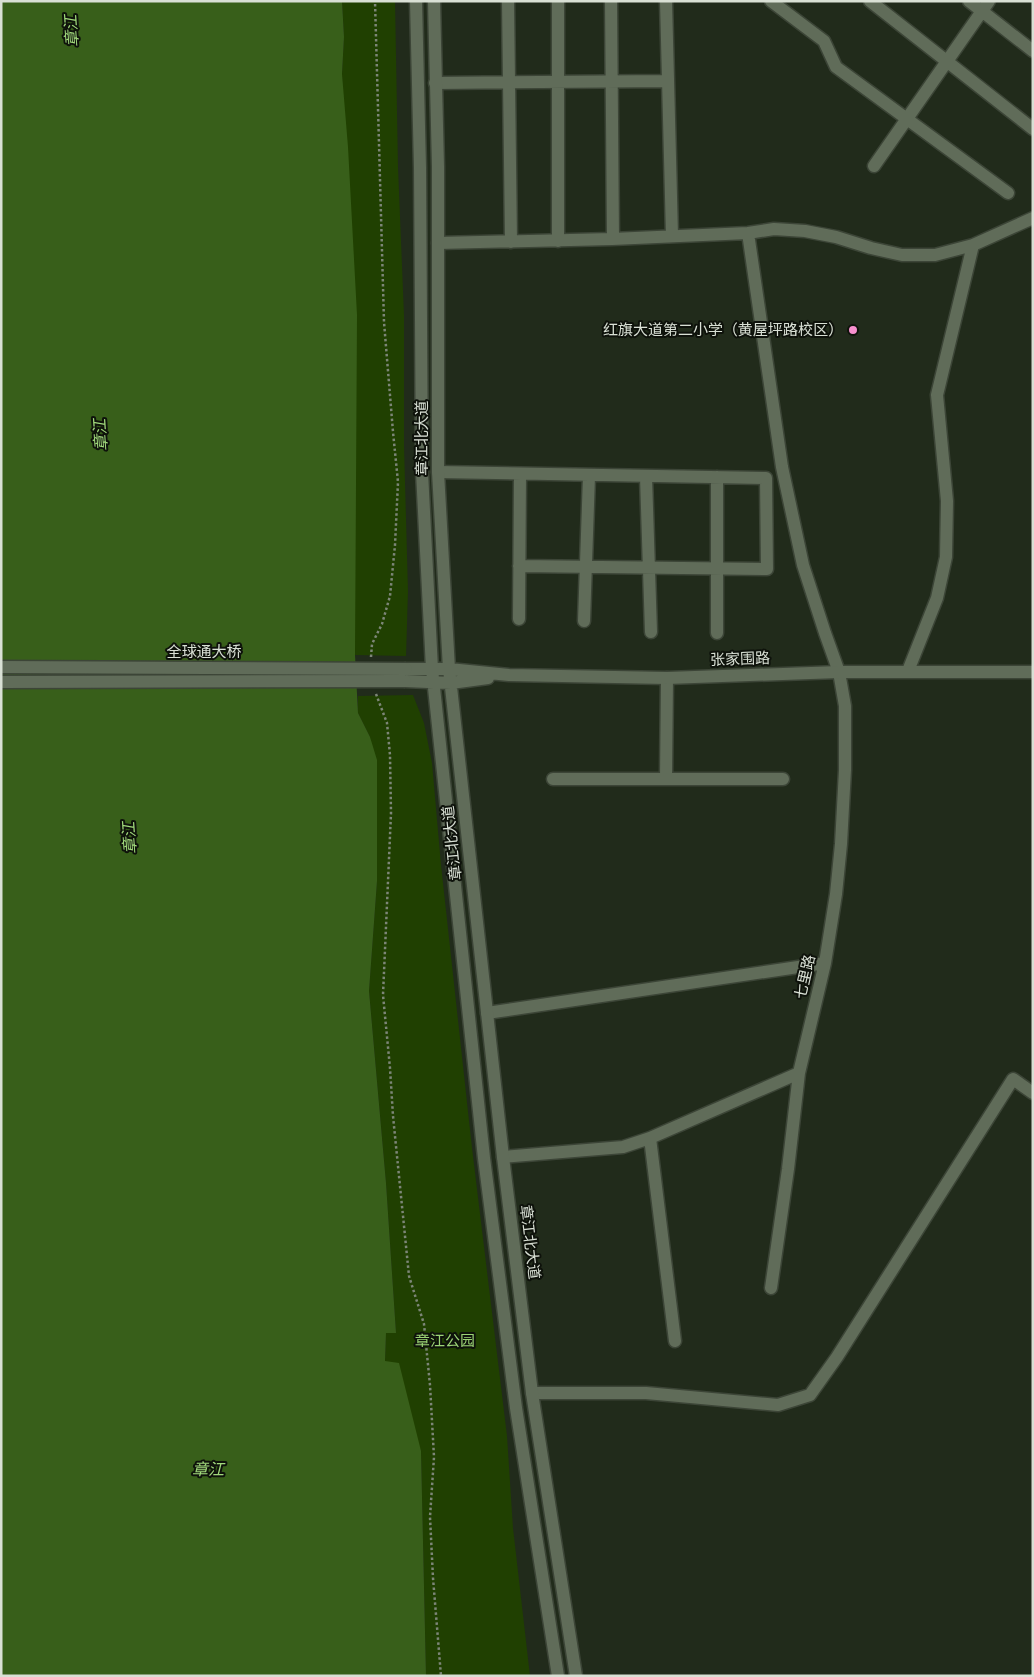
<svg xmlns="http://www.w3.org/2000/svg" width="1034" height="1677" font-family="Lato,'Noto Sans SC',sans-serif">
  <rect width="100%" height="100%" fill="#212b1b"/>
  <path fill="#204001" d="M342 1H395L398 167 404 315V446L408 591 406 656 355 655 342 74 344 37Z
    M413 695 424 723 432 763 441 865 472 1148 507 1436 513 1528 530 1676H426L421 1451 385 1361 386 1333H396L386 1183 369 991 377 881 370 737 358 713V696Z"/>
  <path fill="#385f1a" d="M1 1H342L344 37 342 74 348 147 357 315 355 655 358 713 370 737 377 760V881L369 991 386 1183 396 1333H386L385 1361 399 1363 421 1451 426 1676H1Z"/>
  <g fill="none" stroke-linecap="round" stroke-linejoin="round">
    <defs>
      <path id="street" d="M508 1 511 242
        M611 1 613 239
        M666 1 672 236
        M771 1 824 41 836 67 1008 193
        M870 1 1033 129
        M969 1 1033 51
        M435 83 668 81
        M874 166 989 1
        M748 233 782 467 803 565 825 633 839 672 845 706V770L841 844 836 894 825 963 799 1073 788 1169 771 1288
        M558 241V1
        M438 243 612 239 748 233 774 229 805 231 836 237 871 248 902 255H935L973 245
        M438 472 766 478 767 569 519 566
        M646 477 651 632
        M519 619 520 475
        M584 621 589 476
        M717 633V477
        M908 671 937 598 946 557 947 501 937 395 973 245 1033 218
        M553 779H783
        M666 779 667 678
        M487 1013 825 963
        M650 1138 675 1341
        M503 1157 623 1147 650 1138 799 1073
        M532 1393H646L778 1405 810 1395 837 1357 1013 1079 1033 1093"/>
      <path id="secondary" d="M416 1 420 168 422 472 432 669 484 1158 516 1408 558 1676
        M434 1 438 167V472L449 669 503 1157 532 1393 576 1676
        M406 669H449L509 675 667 678 839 672H1033
        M405 681 451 683 488 678"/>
    </defs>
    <use href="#street" stroke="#3c4537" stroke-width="15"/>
    <use href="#secondary" stroke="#3c4537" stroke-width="15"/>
    <path stroke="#7d8678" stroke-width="2.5" stroke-dasharray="2.5 2.5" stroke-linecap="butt" d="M371 657 372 644 382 624 390 596 395 545 398 482 393 432 384 322 375 1
      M376 694 387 723 390 755 391 813 383 995 390 1068 393 1116 409 1276 424 1324 430 1385 434 1457 430 1517 433 1578 441 1676"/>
    <use href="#street" stroke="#606c59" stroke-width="12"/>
    <use href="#secondary" stroke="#606c59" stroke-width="12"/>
    <defs>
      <path id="secondary-bridge" d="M1 667 406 669
        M1 682 405 681"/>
    </defs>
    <use href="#secondary-bridge" stroke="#3c4537" stroke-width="15" stroke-linecap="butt"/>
    <use href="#secondary-bridge" stroke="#606c59" stroke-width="12"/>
  </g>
  <circle fill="#f790ce" stroke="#0e120b" stroke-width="2" cx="853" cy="330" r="5"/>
  <g text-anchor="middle" stroke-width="4" stroke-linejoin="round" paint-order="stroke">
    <g font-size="15" fill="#d9e0d5" stroke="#0e120b" text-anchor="end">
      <text x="843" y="335">红旗大道第二小学（黄屋坪路校区）</text>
    </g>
    <g font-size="15" fill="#d9e0d5" stroke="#0e120b">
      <text transform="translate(422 438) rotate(-90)" y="5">章江北大道</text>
      <text x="204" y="657">全球通大桥</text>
      <text transform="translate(740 659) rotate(-2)" y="5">张家围路</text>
      <text transform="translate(452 843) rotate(-96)" y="5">章江北大道</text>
      <text transform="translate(805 977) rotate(-77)" y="5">七里路</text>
      <text transform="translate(530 1242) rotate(83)" y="5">章江北大道</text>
    </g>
    <g font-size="15" fill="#9bd375" stroke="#0e120b">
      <text x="445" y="1346">章江公园</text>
    </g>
    <g font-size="16" font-style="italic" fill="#a1d97c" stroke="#0e120b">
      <text transform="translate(71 31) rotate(-94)" y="6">章江</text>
      <text transform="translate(100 435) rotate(-94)" y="6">章江</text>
      <text transform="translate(129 838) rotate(-94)" y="6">章江</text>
      <text x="208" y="1475">章江</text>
    </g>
  </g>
  <rect width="1034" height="1677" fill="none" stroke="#d9e0d5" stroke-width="5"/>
</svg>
